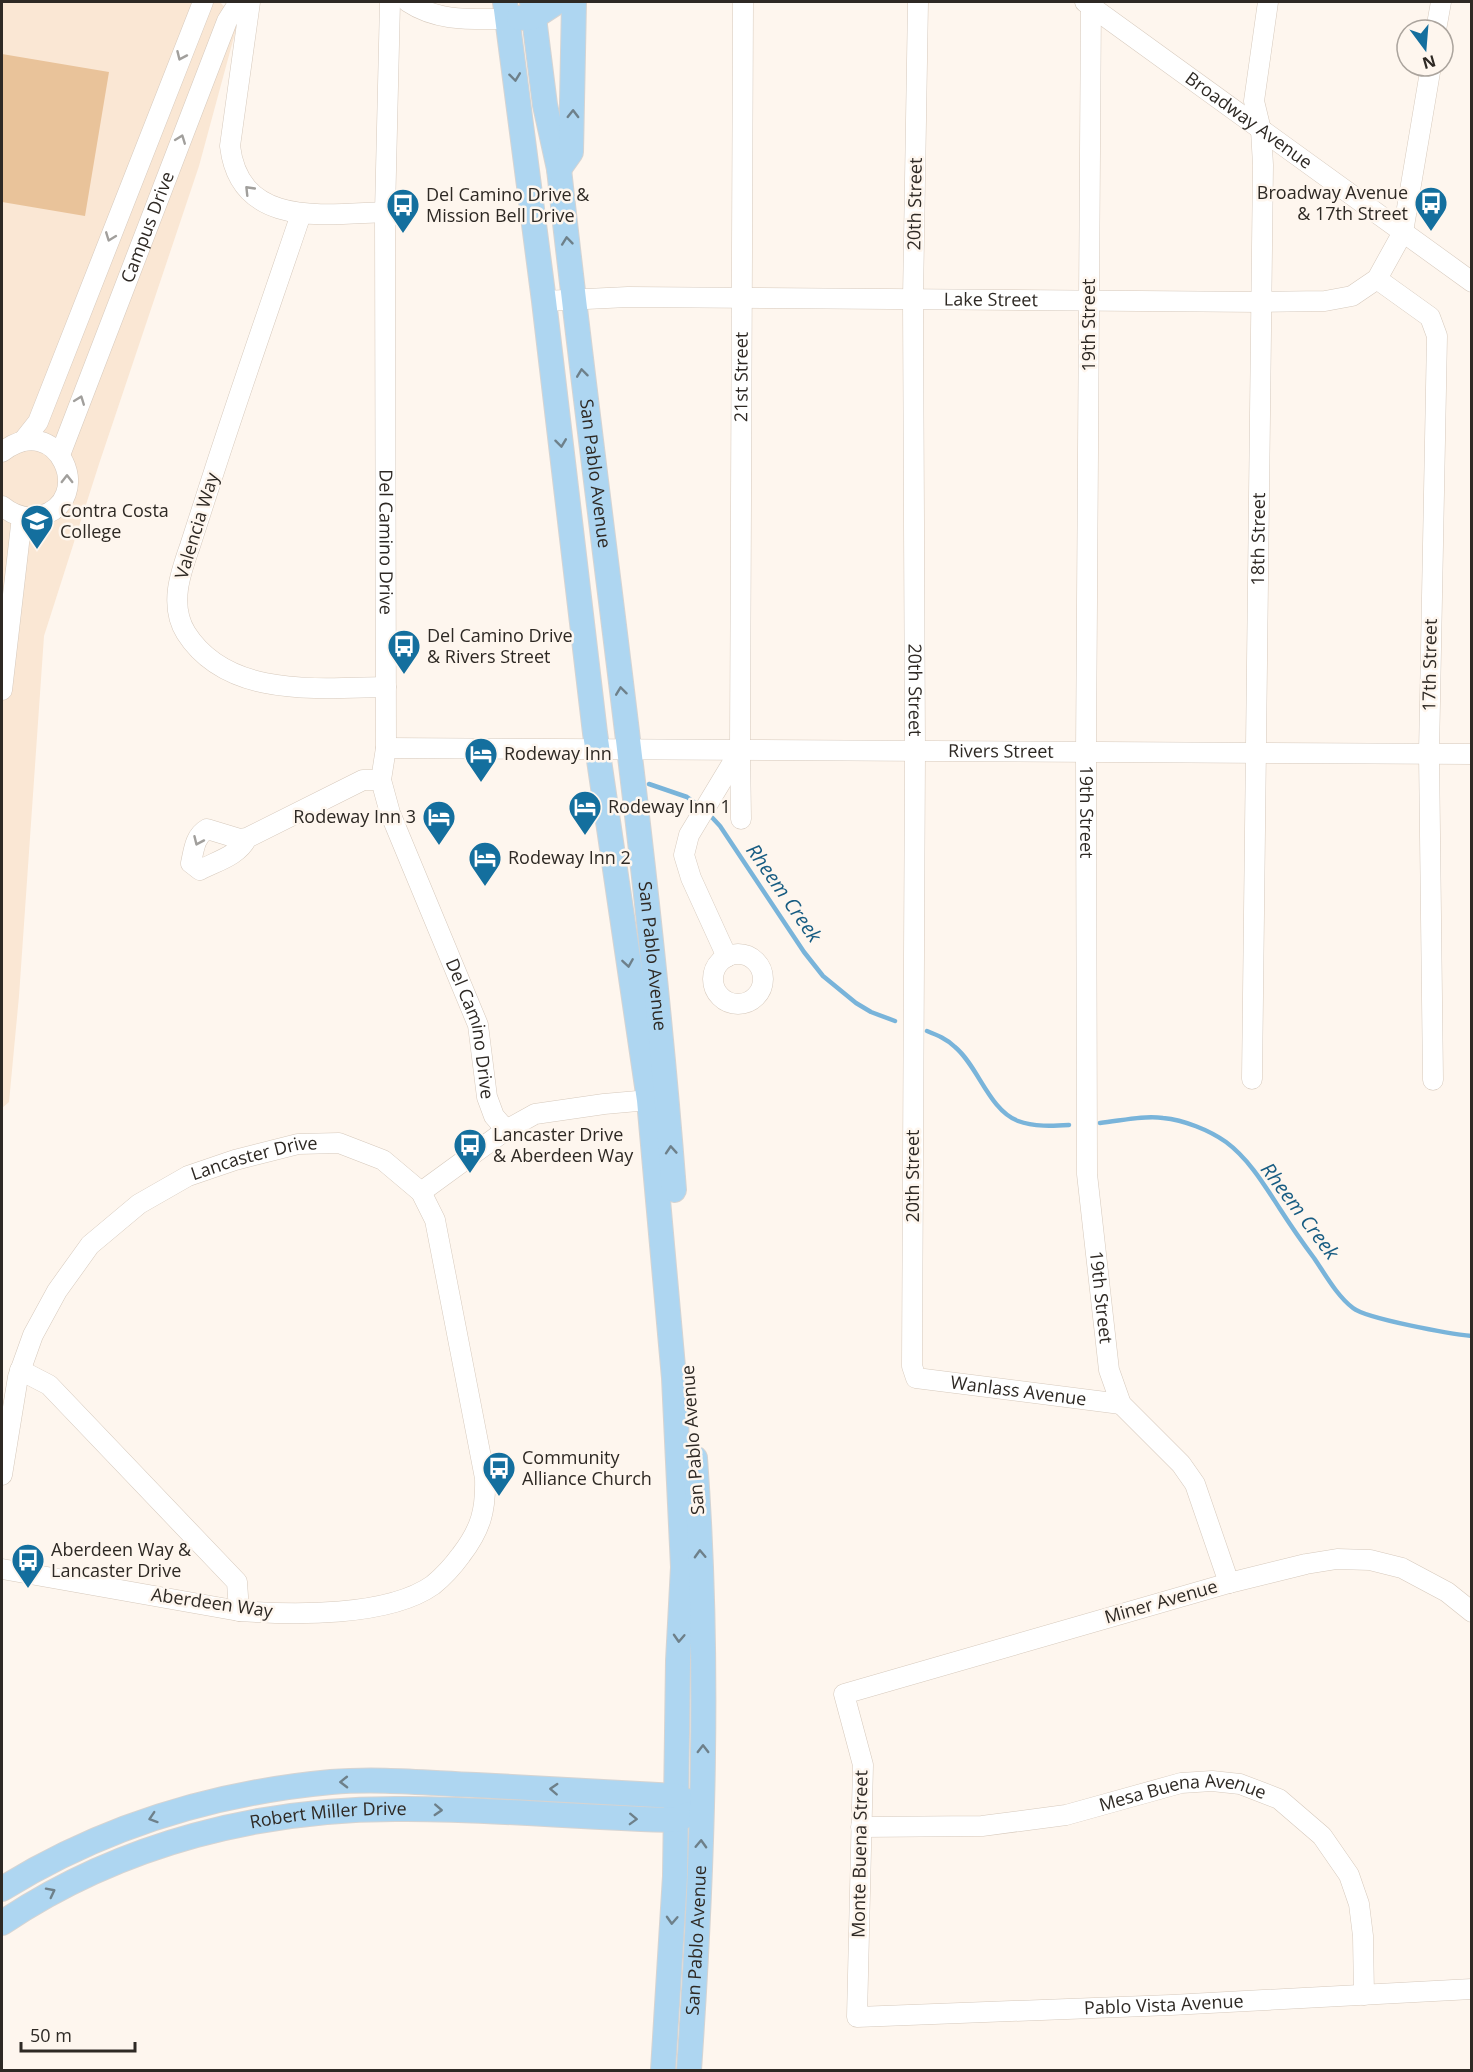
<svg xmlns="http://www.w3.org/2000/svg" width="1473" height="2072" font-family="'Open Sans',sans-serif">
  <rect width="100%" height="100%" fill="#fef6ee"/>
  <path fill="#fae7d4" d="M2 2H220L238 22 199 166 99 464 44 636 19 996 9 1102 2 1108Z"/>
  <path fill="#e9c39a" d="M2 54 109 72 85 216 2 202Z"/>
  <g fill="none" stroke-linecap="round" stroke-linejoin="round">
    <path stroke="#79b4da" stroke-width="4.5" d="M649 784 687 797 701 807
      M707 812 720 826 804 952 823 976 856 1003 871 1012 895 1021
      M927 1031C937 1035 947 1039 955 1047 978 1066 989 1110 1018 1121 1034 1127 1053 1126 1069 1125
      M1100 1123C1120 1121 1143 1115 1163 1118 1184 1120 1209 1130 1226 1142 1249 1159 1265 1186 1280 1209 1291 1226 1302 1242 1314 1258 1325 1274 1337 1296 1353 1308 1367 1319 1451 1334 1472 1336"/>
    <defs>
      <g id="minor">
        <path d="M250 2 230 146C240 229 325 214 385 212"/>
        <path id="s1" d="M390 2 385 212 386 748 381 780 390 813 478 1025 487 1097 494 1116 506 1130"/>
        <path d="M408 2C438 22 472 19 507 19"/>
        <path id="s2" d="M918 2 913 298 915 751 912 1366 916 1378 1121 1404"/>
        <path id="s3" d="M1085 2 1472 282"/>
        <path id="s4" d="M1091 2 1086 752 1087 1174 1109 1370 1121 1404 1181 1464 1195 1484 1229 1583"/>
        <path d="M1436 30 1441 2"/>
        <path d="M301 214C271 303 240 391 211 481 204 502 197 524 190 546 185 560 180 574 178 589 176 604 178 620 186 633 228 699 320 688 386 687"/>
        <path d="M1377 279 1430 317 1437 336 1429 753 1433 1080"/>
        <path id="s5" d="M544 301 628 297 1262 302 1325 301 1352 296 1377 279 1403 232 1431 66"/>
        <path d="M23 441 38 422 203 2"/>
        <path d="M2 452C58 408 97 501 40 516 25 520 13 515 2 506"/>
        <path id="s6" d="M60 455 227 21 239 2"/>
        <path d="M2 690 22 517"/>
        <path id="s7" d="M386 748 1472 754"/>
        <path id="s8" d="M741 819 740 750 743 2"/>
        <path d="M247 838C238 856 217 861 200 870L191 863C194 849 195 836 207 829L240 839 247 838 363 780H381"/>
        <circle cx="738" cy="979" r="25"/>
        <path d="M727 957 691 878 684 855 689 835 739 752"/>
        <path id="s9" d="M1252 1079 1263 165 1261 130 1254 101 1268 2"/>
        <path d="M421 1192 506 1130 535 1114 604 1104 649 1100"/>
        <path d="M20 1370 49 1385 237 1582 239 1611"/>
        <path id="s10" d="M2 1475 18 1377 33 1335 57 1291 90 1245 139 1204 188 1176 235 1160 298 1144 339 1143 383 1160 421 1192 435 1220 485 1478C486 1510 481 1529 461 1555 453 1566 444 1576 433 1585 388 1617 293 1615 239 1611L2 1569"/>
        <path id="s11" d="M1472 1612 1447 1592 1402 1568 1370 1560 1337 1559 1306 1564 1229 1583 844 1694 863 1765 857 2017 1171 2005 1472 1989"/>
        <path id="s12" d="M861 1827 982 1826 1066 1815 1181 1783 1212 1781 1240 1784 1279 1799 1322 1836 1349 1875 1359 1904 1363 1936 1364 1995"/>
      </g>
      <g id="major">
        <path d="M505 2 544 301 595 733 649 1100 674 1378 683 1567 678 1661 675 1876 663 2070"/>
        <path id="s13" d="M532 2 545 105 559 169C596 509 648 848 674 1190"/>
        <path d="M519 18 534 17 557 2"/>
        <path d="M559 169 571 152 574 2"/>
        <path d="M2 1889C102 1827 213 1793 331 1782 379 1778 428 1783 476 1785 543 1789 609 1792 676 1796L691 1803"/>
        <path id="s14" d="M2 1923C121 1843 264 1807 407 1809 497 1809 586 1818 676 1820L689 1814"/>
        <path id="s15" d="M689 2070C703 1867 710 1662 695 1458"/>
      </g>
    </defs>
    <use href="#minor" stroke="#d6c9bc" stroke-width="21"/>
    <use href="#major" stroke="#d5d4d3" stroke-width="26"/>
    <use href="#minor" stroke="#fff" stroke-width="20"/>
    <use href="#major" stroke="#aed6f1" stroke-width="24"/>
  </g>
  <defs><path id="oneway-chevron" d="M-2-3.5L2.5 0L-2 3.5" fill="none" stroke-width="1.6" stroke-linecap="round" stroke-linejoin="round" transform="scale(1.5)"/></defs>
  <g stroke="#a19f9c">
    <use href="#oneway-chevron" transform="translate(181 56) rotate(114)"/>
    <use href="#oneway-chevron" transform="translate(181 139) rotate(-69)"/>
    <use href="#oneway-chevron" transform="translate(249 190) rotate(-134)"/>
    <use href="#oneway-chevron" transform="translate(110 237) rotate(111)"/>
    <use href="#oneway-chevron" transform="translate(80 400) rotate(-69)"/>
    <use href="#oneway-chevron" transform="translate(67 479) rotate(-90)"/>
    <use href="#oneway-chevron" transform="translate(198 841) rotate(114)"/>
  </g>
  <g stroke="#6e808a">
    <use href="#oneway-chevron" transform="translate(515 77) rotate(83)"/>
    <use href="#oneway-chevron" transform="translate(573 114) rotate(-89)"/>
    <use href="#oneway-chevron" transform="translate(567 241) rotate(-96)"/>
    <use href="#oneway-chevron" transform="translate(582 373) rotate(-97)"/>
    <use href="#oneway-chevron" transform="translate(561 443) rotate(83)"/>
    <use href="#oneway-chevron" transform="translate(621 691) rotate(-97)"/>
    <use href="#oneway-chevron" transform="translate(628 963) rotate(81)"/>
    <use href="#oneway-chevron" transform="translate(671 1150) rotate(-94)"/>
    <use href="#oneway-chevron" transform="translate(700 1554) rotate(-92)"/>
    <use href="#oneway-chevron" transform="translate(679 1638) rotate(93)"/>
    <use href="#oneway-chevron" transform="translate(703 1749) rotate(-90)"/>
    <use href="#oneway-chevron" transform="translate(344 1782) rotate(179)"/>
    <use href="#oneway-chevron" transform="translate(554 1789) rotate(-177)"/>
    <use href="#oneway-chevron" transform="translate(438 1810) rotate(3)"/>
    <use href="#oneway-chevron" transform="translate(153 1818) rotate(162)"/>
    <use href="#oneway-chevron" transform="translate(633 1819) rotate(2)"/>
    <use href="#oneway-chevron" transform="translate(701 1844) rotate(-88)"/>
    <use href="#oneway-chevron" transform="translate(51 1892) rotate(-27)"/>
    <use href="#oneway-chevron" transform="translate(672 1920) rotate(93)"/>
  </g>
  <defs>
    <symbol id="bus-pin" viewBox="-11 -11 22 30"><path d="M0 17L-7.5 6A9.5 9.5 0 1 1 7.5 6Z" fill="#146f9e" stroke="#fef6ee"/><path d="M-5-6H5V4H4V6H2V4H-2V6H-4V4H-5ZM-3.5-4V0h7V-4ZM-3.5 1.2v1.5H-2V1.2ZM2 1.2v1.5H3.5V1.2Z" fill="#fff"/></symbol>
    <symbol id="university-pin" viewBox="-11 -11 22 30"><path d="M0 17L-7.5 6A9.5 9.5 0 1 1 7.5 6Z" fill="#146f9e" stroke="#fef6ee"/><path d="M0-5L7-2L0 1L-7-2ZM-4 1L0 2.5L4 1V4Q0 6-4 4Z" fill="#fff"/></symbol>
    <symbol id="hotel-pin" viewBox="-11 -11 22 30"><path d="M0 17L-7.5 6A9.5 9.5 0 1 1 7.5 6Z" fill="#146f9e" stroke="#fef6ee"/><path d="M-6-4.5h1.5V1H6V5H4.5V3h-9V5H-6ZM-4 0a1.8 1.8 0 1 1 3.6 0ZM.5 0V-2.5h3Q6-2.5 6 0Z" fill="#fff"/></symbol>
  </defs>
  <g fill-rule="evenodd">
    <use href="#bus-pin" x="1412" y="184" width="38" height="52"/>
    <use href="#bus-pin" x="384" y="186" width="38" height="52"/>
    <use href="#university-pin" x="18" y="502" width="38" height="52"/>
    <use href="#bus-pin" x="385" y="627" width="38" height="52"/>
    <use href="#hotel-pin" x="462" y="735" width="38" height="52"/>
    <use href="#hotel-pin" x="566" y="788" width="38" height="52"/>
    <use href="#hotel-pin" x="420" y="798" width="38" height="52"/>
    <use href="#hotel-pin" x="466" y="839" width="38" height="52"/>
    <use href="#bus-pin" x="451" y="1126" width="38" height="52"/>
    <use href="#bus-pin" x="480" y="1449" width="38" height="52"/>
    <use href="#bus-pin" x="9" y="1541" width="38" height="52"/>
  </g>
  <g text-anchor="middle" stroke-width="5" stroke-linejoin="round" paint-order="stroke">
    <g font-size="18" fill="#2e2924" stroke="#fef6ee">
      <text dy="6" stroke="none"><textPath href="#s3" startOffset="202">Broadway Avenue</textPath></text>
      <text transform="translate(915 204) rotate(-89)" y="6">20th Street</text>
      <text dy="6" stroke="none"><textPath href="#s6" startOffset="244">Campus Drive</textPath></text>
      <text dy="6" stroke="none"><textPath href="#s5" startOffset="447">Lake Street</textPath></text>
      <text transform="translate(1089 325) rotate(-90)" y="6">19th Street</text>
      <text dy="6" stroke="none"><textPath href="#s8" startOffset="442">21st Street</textPath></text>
      <text dy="6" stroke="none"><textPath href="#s13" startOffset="476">San Pablo Avenue</textPath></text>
      <text transform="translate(197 526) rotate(-73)" y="6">Valencia Way</text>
      <text dy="6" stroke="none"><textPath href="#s9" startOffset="540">18th Street</textPath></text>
      <text dy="6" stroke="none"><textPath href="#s1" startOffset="540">Del Camino Drive</textPath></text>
      <text transform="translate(1430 665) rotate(-89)" y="6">17th Street</text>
      <text dy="6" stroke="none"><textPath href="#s2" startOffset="688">20th Street</textPath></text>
      <text dy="6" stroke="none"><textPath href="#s7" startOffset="615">Rivers Street</textPath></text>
      <text dy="6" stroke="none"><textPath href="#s4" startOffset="810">19th Street</textPath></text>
      <text dy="6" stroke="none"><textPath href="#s13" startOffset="962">San Pablo Avenue</textPath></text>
      <text dy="6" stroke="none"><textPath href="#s1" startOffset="1044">Del Camino Drive</textPath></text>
      <text dy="6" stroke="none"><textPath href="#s10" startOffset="440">Lancaster Drive</textPath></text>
      <text transform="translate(913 1176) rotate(-90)" y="6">20th Street</text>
      <text dy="6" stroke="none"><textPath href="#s4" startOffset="1296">19th Street</textPath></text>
      <text dy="6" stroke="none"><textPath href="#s2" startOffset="1480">Wanlass Avenue</textPath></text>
      <text transform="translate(693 1440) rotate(-94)" y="6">San Pablo Avenue</text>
      <text transform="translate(1161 1602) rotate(-16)" y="6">Miner Avenue</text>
      <text transform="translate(212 1603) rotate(8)" y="6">Aberdeen Way</text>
      <text dy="6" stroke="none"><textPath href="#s12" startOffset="326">Mesa Buena Avenue</textPath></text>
      <text dy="6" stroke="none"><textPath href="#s14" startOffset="348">Robert Miller Drive</textPath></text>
      <text transform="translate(860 1854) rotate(-89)" y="6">Monte Buena Street</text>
      <text dy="6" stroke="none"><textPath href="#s15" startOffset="130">San Pablo Avenue</textPath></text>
      <text dy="6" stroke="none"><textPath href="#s11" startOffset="1293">Pablo Vista Avenue</textPath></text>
    </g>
    <g font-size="18" fill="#2e2924" stroke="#fef6ee" text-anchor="start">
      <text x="1408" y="199" text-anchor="end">Broadway Avenue<tspan x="1408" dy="21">&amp; 17th Street</tspan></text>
      <text x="426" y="201">Del Camino Drive &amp;<tspan x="426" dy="21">Mission Bell Drive</tspan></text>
      <text x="60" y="517">Contra Costa<tspan x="60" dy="21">College</tspan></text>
      <text x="427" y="642">Del Camino Drive<tspan x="427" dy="21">&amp; Rivers Street</tspan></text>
      <text x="504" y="760">Rodeway Inn</text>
      <text x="608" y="813">Rodeway Inn 1</text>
      <text x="416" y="823" text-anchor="end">Rodeway Inn 3</text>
      <text x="508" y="864">Rodeway Inn 2</text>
      <text x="493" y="1141">Lancaster Drive<tspan x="493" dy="21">&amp; Aberdeen Way</tspan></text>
      <text x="522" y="1464">Community<tspan x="522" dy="21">Alliance Church</tspan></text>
      <text x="51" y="1556">Aberdeen Way &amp;<tspan x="51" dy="21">Lancaster Drive</tspan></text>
    </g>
    <g font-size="20" font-style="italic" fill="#175c82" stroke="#fef6ee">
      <text transform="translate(784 893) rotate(55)" y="7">Rheem Creek</text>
      <text transform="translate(1300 1211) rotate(53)" y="7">Rheem Creek</text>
    </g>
  </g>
  <rect width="1473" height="2072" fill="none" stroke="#2e2924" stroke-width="6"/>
  <g transform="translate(1425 48) rotate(164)"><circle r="28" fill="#fef6ee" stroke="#aba49d" stroke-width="1.5"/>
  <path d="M0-4.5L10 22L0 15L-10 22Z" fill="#146f9e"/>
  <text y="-9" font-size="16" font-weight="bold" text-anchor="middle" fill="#2e2924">N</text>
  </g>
  <path d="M21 2042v9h114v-9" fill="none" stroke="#2e2924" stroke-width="3"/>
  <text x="30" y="2042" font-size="18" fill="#2e2924" stroke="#fef6ee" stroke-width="4.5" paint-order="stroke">50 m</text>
</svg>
